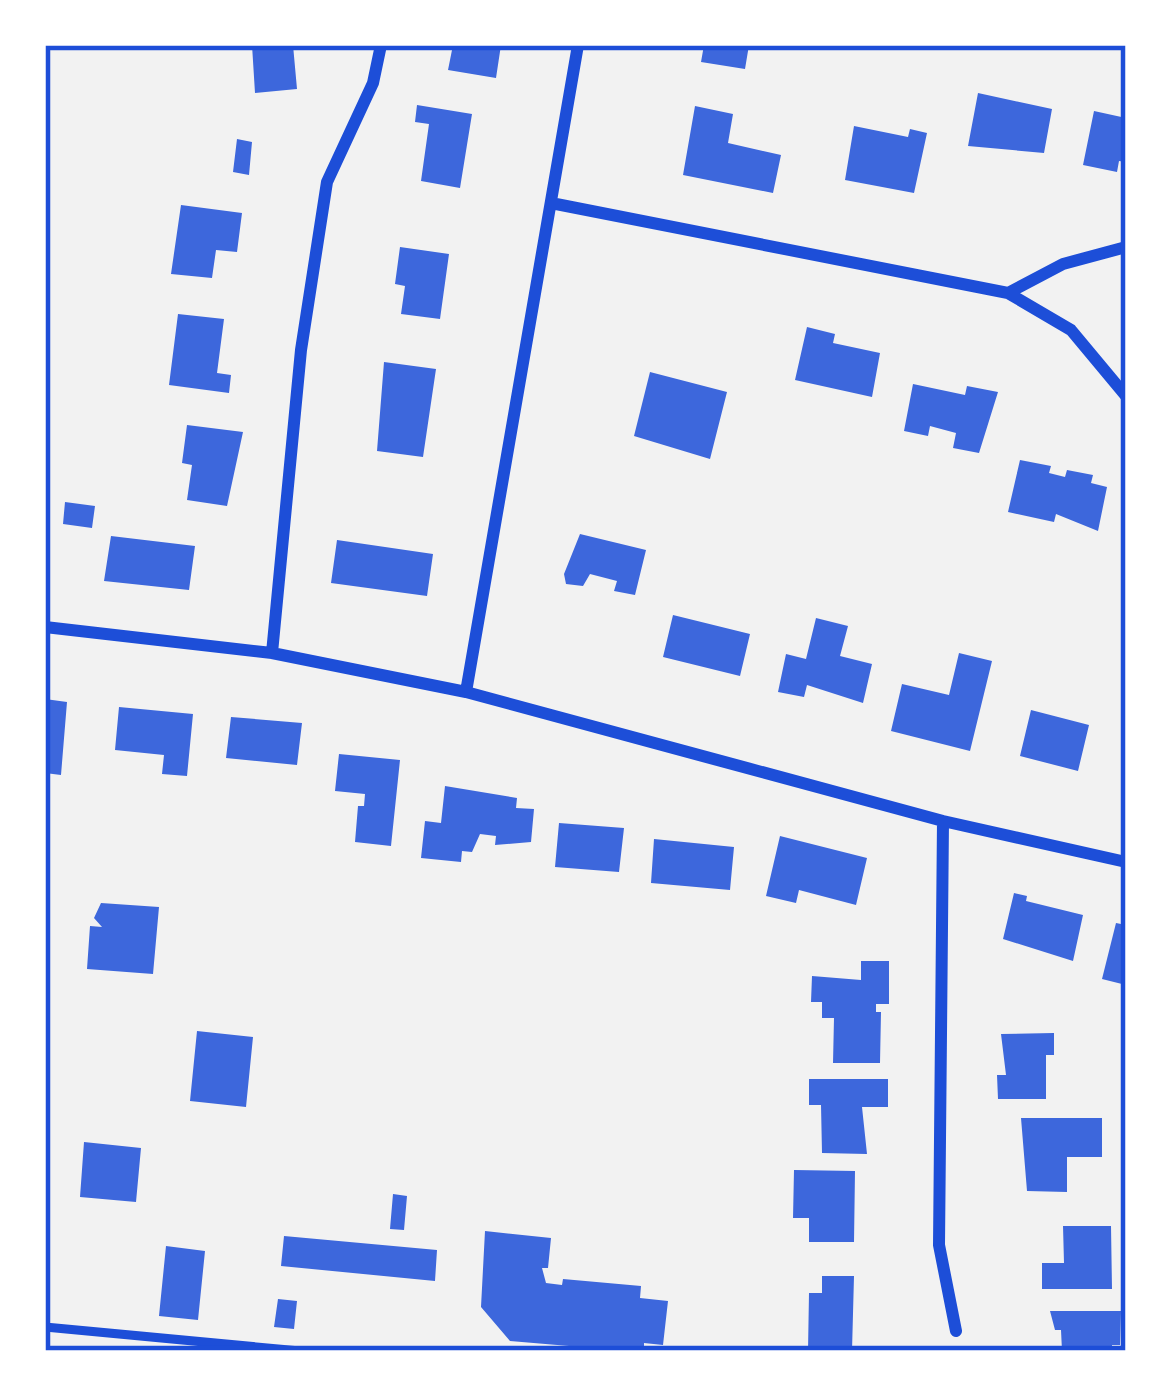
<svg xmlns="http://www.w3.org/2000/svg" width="1171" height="1396" font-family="'PT Serif',serif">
  <rect width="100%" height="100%" fill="#f2f2f2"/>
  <path fill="#3d67dc" d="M252 45H293L297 89 255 93Z
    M453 45H501L496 78 448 70Z
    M704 45H749L745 69 701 62Z
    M978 93 1052 109 1044 153 968 146Z
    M417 105 472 114 460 188 421 181 429 124 415 122Z
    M695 106 733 114 728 143 781 155 773 193 683 175Z
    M1094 111 1126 118V162L1119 161 1117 172 1083 165Z
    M854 126 908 137 910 129 927 133 914 193 845 180Z
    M237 139 252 142 249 175 233 172Z
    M181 205 242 213 237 252 216 250 212 278 171 274Z
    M400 247 449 254 440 319 401 314 405 286 395 284Z
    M178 314 224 319 217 373 231 375 229 393 169 385Z
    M807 327 835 334 833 343 880 353 872 397 795 380Z
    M384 362 436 369 423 457 377 451Z
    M650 372 727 392 710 459 634 436Z
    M913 384 965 395 967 386 998 392 979 453 953 448 956 433 930 426 928 436 904 431Z
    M187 425 243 432 227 506 187 500 192 465 182 463Z
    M1020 460 1051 466 1049 473 1065 477 1067 470 1093 475 1091 483 1107 487 1098 531 1056 514 1054 522 1008 512Z
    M65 502 95 506 92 528 63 524Z
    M580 534 646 550 635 595 614 591 617 581 590 574 583 586 566 584 564 574Z
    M111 536 195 546 189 590 104 581Z
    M337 540 433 554 427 596 331 583Z
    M673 615 750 634 740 676 663 657Z
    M816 618 848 626 840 656 872 664 863 703 807 685 804 697 778 692 786 654 806 659Z
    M959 653 992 661 970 751 891 731 902 684 949 695Z
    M45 699 67 702 61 775 45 773Z
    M119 707 193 714 187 776 162 774 164 755 115 750Z
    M1031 710 1089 725 1078 771 1020 756Z
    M231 717 302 723 297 765 226 758Z
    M339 754 400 760 391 846 355 842 358 806H364L365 794 335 791Z
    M445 786 517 798 516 808 534 809 531 842 495 845 496 836 480 834 472 852 462 851 461 862 421 858 425 821 441 823Z
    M559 823 624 828 619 872 555 867Z
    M780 836 867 858 856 905 799 890 796 903 766 896Z
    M654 839 734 847 730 890 651 883Z
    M1014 893 1027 896 1026 901 1083 915 1073 961 1003 939Z
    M101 903 159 907 153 974 87 969 90 926 102 927 94 918Z
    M1116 923 1126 925V985L1102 979Z
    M861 961H889V1004H876V1012H881L880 1063H833L834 1018H822V1002H811L812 976 861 980Z
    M197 1031 253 1037 246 1107 190 1101Z
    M1054 1033V1055H1046V1099H998L997 1075H1006L1001 1034Z
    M809 1079H888V1107H862L867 1154 822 1153 821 1105H809Z
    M1021 1118H1102V1157H1067V1192L1027 1191Z
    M84 1142 141 1148 136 1202 80 1197Z
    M794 1170 855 1171 854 1242H809V1218H793Z
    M393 1194 407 1196 404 1230 390 1229Z
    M1063 1226H1111L1112 1289H1042V1263H1064Z
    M485 1231 551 1238 548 1268H542L546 1283 562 1285 563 1279 641 1286 640 1298 668 1301 663 1345 644 1343V1351H628L510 1341 481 1307Z
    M284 1236 437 1250 435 1281 281 1266Z
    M166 1246 205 1251 198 1320 159 1316Z
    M822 1276H854L852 1351H808L809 1293H822Z
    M278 1299 297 1301 294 1329 274 1327Z
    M1050 1311H1121L1120 1345H1112V1351H1062L1061 1330H1055Z"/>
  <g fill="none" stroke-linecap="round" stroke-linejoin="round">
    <path stroke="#1d4ed8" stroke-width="9" d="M45 1327 300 1351"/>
    <path stroke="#1d4ed8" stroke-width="12" d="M551 203 1008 293 1071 330 1126 396
      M1008 293 1063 264 1126 247
      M45 627 272 653 466 692 943 821 1126 862
      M272 653 301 350 327 182 373 83 381 45
      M466 692 578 45
      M943 821 939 1245 956 1331"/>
  </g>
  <rect width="1171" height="1396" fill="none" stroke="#ffffff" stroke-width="96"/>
  <rect x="48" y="48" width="1075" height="1300" fill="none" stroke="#1d4ed8" stroke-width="4.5"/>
</svg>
